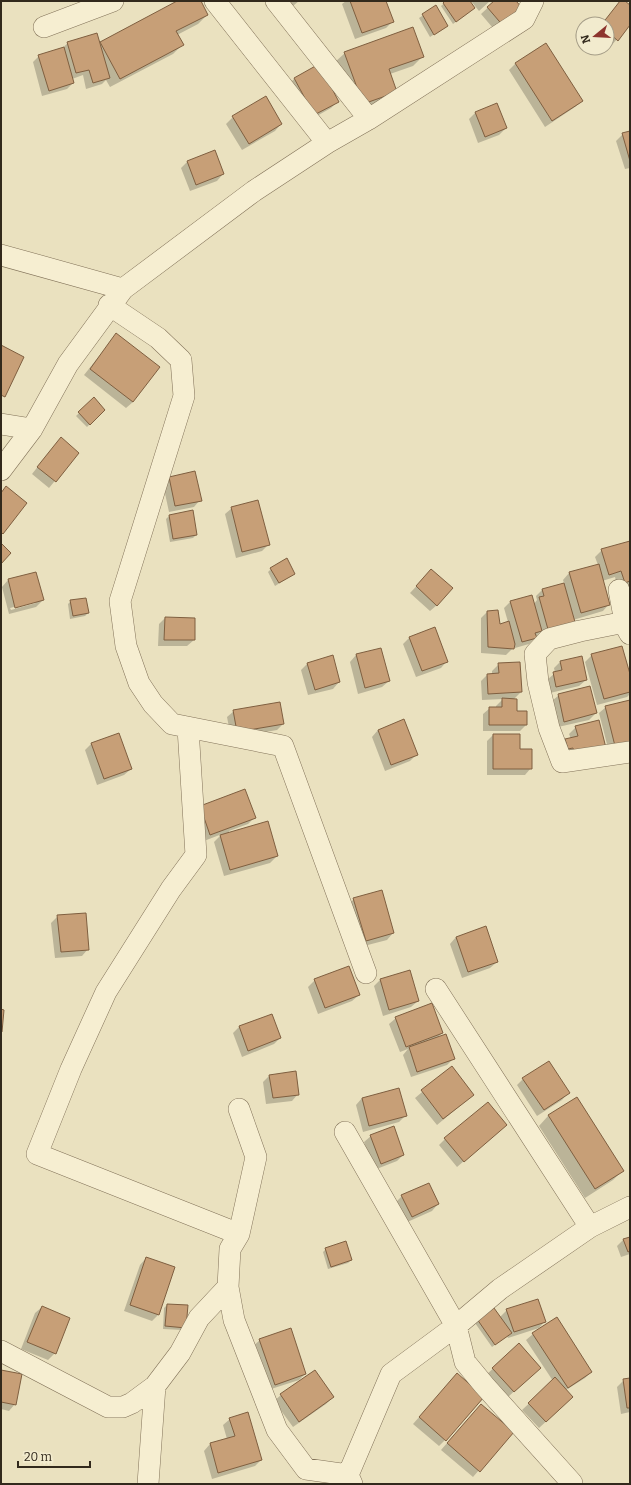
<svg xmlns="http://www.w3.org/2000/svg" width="631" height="1485" font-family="Bitter,serif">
  <rect width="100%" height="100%" fill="#eae1bf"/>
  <path fill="#0003" fill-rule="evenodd" d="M179 1H200L207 15 198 24 177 35 182 45 173 54 110 87 106 80 102 84 86 89 83 75 72 79 73 83 67 89 42 96 33 62 39 56 61 49 68 43 99 45Z
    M273 1H299L283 14Z
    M346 1H385L393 21 386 28 355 39 342 4Z
    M447 1H471L469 2 474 8 453 24 441 6Z
    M471 1H490L479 11Z
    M495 1H515L498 34 481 14Z
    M621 1H623L630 6V24L611 46 607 43V24H602Z
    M436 7 447 26 430 37 419 18Z
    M545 44 582 101 575 107 545 127 509 70 515 64Z
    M345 53 422 57 413 66 390 74 387 101 353 113 335 62Z
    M295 78 337 102 331 108 308 121 288 85Z
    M497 104 506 128 499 135 478 143 469 119 475 113Z
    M233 117 281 124 275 131 242 150 226 124Z
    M630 132V168L625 169 616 141 623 134Z
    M187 162 223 174 217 181 190 191 181 168Z
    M116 335 133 402 126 408 84 375Z
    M94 399 104 410 87 427 76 416Z
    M55 445 78 453 49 488 32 474Z
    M169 477 200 500 194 507 169 512 163 484Z
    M232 508 269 544 262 551 236 558 225 514Z
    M169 516 196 535 193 538 170 542 166 519Z
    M630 542V585L618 588 615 577 602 581 609 604 603 611 573 620 543 639 541 631 529 644 515 648 514 644 513 648 506 655 481 653V618L487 612 499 625 508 622 504 608 510 602 534 604 537 600 536 596 542 590 564 583 563 580 569 573 598 565 595 557 602 550Z
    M271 569 294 574 275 586 268 572Z
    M425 577 437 605 430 611 410 593Z
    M8 580 43 600 36 607 9 614 2 587ZM36 601V603L11 610 10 608Z
    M71 601 88 613 85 616 70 619 68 604Z
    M165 618 194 640 187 646H158L159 624Z
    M410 637 447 661 441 668 416 677 403 644Z
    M380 649 389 681 382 687 358 694 350 662 356 655Z
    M592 655 630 678V694L627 697 597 705 585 662Z
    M560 662 586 680 579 686 550 693 547 680 555 673 554 668Z
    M308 663 339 682 333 689 308 695 301 670Z
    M499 664 521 692 513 700 516 712 526 725 520 731H483V714L490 708H496V706L503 699 482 700 481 681 487 675H492V671Z
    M559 695 596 713 589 720 558 727 552 701Z
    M630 701 610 756 599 713 606 707Z
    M234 711 283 724 277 730 231 738 227 717Z
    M576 727 598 754 581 758 559 746 566 740 571 739 569 734Z
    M378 730 417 754 410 761 385 771 372 737Z
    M493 735 519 750 531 768 525 775H487V741Z
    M91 744 131 769 124 775 97 785 85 750Z
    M194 813 254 818 248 824 229 831V833L277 856 270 863 224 876 214 842 222 834 204 841Z
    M354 899 393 933 387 940 360 947 348 905Z
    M58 916 88 949 82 956 55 958 51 923Z
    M485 927 497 962 490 968 462 978 450 944 456 937Z
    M381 979 418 1001 411 1007 383 1016 374 986Z
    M315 980 359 995 352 1001 318 1014 308 987Z
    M272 1015 280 1038 274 1044 242 1057 233 1033 239 1027Z
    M396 1018 442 1033 436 1039 454 1058 447 1065 411 1077 403 1055 408 1049 400 1052 389 1024Z
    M452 1067 473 1095 437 1125 415 1098Z
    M270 1075 298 1094 292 1101 266 1104 263 1082Z
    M523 1079 568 1093 562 1100 537 1116 517 1085Z
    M362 1098 405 1116 399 1122 363 1132 356 1105Z
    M577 1098 623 1170 613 1180 585 1198 539 1126 548 1116Z
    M506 1125 457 1167 439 1145 445 1139Z
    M371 1136 403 1155 397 1161 374 1170 364 1142Z
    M402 1196 438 1204 432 1211 405 1223 396 1202Z
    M630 1238V1254L621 1257 617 1246 623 1240Z
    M326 1249 351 1260 348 1263 328 1269 323 1252Z
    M146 1258 174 1268 158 1315 152 1321 124 1311 140 1265Z
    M167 1305 185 1327 182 1330 163 1329 164 1308Z
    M42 1307 55 1353 48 1360 21 1349 35 1313Z
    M507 1310 545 1321 539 1328 508 1338 507 1336 492 1347 475 1323 478 1320 499 1318Z
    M556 1318 591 1372 585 1378 566 1390V1403L539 1428 522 1410 553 1381 526 1340 533 1334Z
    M260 1340 305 1374 299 1380 268 1390 253 1346Z
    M519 1345 533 1374 507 1398 486 1375Z
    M1 1371 15 1404 9 1411 1 1409Z
    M630 1379V1412L621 1414 617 1387 624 1380Z
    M451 1381 445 1440 439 1446 413 1424Z
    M281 1395 333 1397 326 1404 293 1427 274 1401Z
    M475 1411 512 1432 473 1477 441 1450Z
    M230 1419 261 1460 255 1466 212 1479 204 1451 210 1444 227 1439 223 1425Z"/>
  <path fill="#c79f77" stroke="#7f5f40" d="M177 1H201L208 15 176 31 184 45 120 79 100 42Z
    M350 1H386L394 22 362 33Z
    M445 1H470L475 8 456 22 443 3Z
    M494 1H516L525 11 505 28 487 7Z
    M620 1H625L630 5V25L618 41 607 31V24H602Z
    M436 5 448 26 434 35 422 14Z
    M413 27 424 57 389 69 397 92 363 104 344 52Z
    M97 33 110 78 93 83 89 70 76 73 67 42Z
    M546 43 583 101 552 121 515 63Z
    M64 47 74 83 49 91 38 55Z
    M319 64 339 102 314 115 294 78Z
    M266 96 282 124 249 144 232 116Z
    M497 103 507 128 485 137 475 112Z
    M630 131V161L622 133Z
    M215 150 224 174 196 185 187 161Z
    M116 333 160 367 133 402 90 369Z
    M1 345 24 357 5 397 1 395Z
    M94 397 105 410 90 425 78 412Z
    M61 437 79 453 56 482 37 467Z
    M195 471 202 501 175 506 169 477Z
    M6 486 27 503 3 534 1 532V493Z
    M258 500 270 545 242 552 231 507Z
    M193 510 197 535 173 539 169 515Z
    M630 541V581L625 583 621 571 609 575 601 549Z
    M1 543 11 553 1 564Z
    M287 558 295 574 279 583 270 568Z
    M599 564 610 605 581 613 569 572Z
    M431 569 453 588 437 606 416 586Z
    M36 572 44 600 15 608 8 579Z
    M564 583 575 622 549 633 539 597 544 596 542 589Z
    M532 595 542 631 535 633 537 638 522 642 510 601Z
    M86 598 89 613 73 616 70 600Z
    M498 610 500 624 509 621 515 644 514 649 488 647 487 611Z
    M165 617 195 618V640H164Z
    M435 627 448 662 422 671 409 637Z
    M622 646 630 674V692L604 699 591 654Z
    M381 648 390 681 365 688 356 654Z
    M333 655 340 682 315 690 307 663Z
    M582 656 587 680 556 687 553 672 562 670 560 661Z
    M520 662 522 692 488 694 487 674 499 673 498 663Z
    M590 686 597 713 564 722 558 694Z
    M502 698 517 699V711H527V725H489V707H502Z
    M630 700V747L616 750 605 706Z
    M280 702 284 724 237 732 233 710Z
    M404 719 418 755 391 765 378 730Z
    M599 720 606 748 574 752 573 748 568 749 565 739 578 736 575 726Z
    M119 733 132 769 104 779 91 743Z
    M493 734H520V749H532V769H493Z
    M245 789 256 818 210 835 200 806Z
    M268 821 278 856 230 870 220 835Z
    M382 890 394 933 366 941 353 898Z
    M86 913 89 950 61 952 57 915Z
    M486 926 498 962 468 972 456 937Z
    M349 966 360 995 325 1008 314 979Z
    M410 970 419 1001 389 1010 380 979Z
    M432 1003 443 1033 406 1047 395 1017Z
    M1 1009 4 1010 2 1032H1Z
    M272 1014 281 1038 248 1051 239 1026Z
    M446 1034 455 1059 417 1072 409 1047Z
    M549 1061 570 1093 544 1110 522 1078Z
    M452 1066 474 1095 443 1119 421 1090Z
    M296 1071 299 1095 273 1098 269 1075Z
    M399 1088 407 1116 369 1126 362 1098Z
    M577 1097 624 1171 595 1189 548 1115Z
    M488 1102 507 1125 464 1162 444 1138Z
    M394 1126 404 1155 381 1164 370 1135Z
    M429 1183 439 1204 412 1217 401 1195Z
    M630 1237V1251L628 1252 623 1239Z
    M346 1241 352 1260 331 1267 325 1248Z
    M146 1257 175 1267 159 1315 130 1305Z
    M538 1299 546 1322 514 1332 506 1309Z
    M167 1304 188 1305 186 1328 165 1326Z
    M42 1306 70 1318 56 1354 27 1342Z
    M494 1308 512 1333 495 1345 477 1319Z
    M557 1317 592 1372 568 1388 532 1333Z
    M291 1328 306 1374 275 1385 259 1339Z
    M519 1343 541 1368 514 1392 492 1368Z
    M1 1370 22 1374 16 1405 1 1402Z
    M315 1370 334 1397 299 1422 280 1394Z
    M457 1373 484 1397 446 1441 419 1417Z
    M555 1377 573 1397 546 1422 528 1403Z
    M630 1378V1408H627L623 1379Z
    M481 1404 514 1432 480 1472 447 1443Z
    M248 1412 262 1460 218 1473 210 1443 235 1436 229 1418Z"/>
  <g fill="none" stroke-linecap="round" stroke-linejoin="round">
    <defs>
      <path id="minor" d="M215 1 327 143
        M276 1 369 119
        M44 27 113 1
        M1 255 123 289
        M109 305 158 338 181 360 184 396 120 601 126 646 139 683 153 704 172 724 283 746 366 973
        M1 424 32 429
        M1 470 32 429 68 364 123 289 254 191 327 143 369 119 524 19 533 1
        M619 590 626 627
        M630 634 626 627 620 623 580 631 549 639 535 654 538 682 549 728 562 762 630 752
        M188 728 196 855 171 889 106 992 71 1069 37 1154 239 1234
        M436 989 590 1227
        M239 1109 256 1157 239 1234 230 1249 228 1287 234 1320 277 1430 306 1469 348 1475
        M345 1132 456 1326 465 1362 484 1385 572 1483
        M1 1351 108 1407H123L132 1403 155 1386 180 1353 199 1318 228 1287
        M148 1484 155 1386
        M352 1484 348 1475 391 1374 456 1326 500 1289 590 1227 630 1207"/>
    </defs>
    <use href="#minor" stroke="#827259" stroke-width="22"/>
    <use href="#minor" stroke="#f6eed1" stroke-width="21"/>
  </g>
  <rect width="631" height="1485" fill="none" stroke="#32291c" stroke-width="4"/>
  <g transform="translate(595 36) rotate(252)"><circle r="19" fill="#f2ebce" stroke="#a59d87"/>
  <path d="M0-3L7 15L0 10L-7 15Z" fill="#8d342d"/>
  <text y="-6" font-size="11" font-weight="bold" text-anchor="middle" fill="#32291c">N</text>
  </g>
  <path d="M18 1461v6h72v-6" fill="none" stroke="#32291c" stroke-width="2"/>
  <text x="24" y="1461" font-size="12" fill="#32291c" stroke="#f2ebce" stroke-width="3" paint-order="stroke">20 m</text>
</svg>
